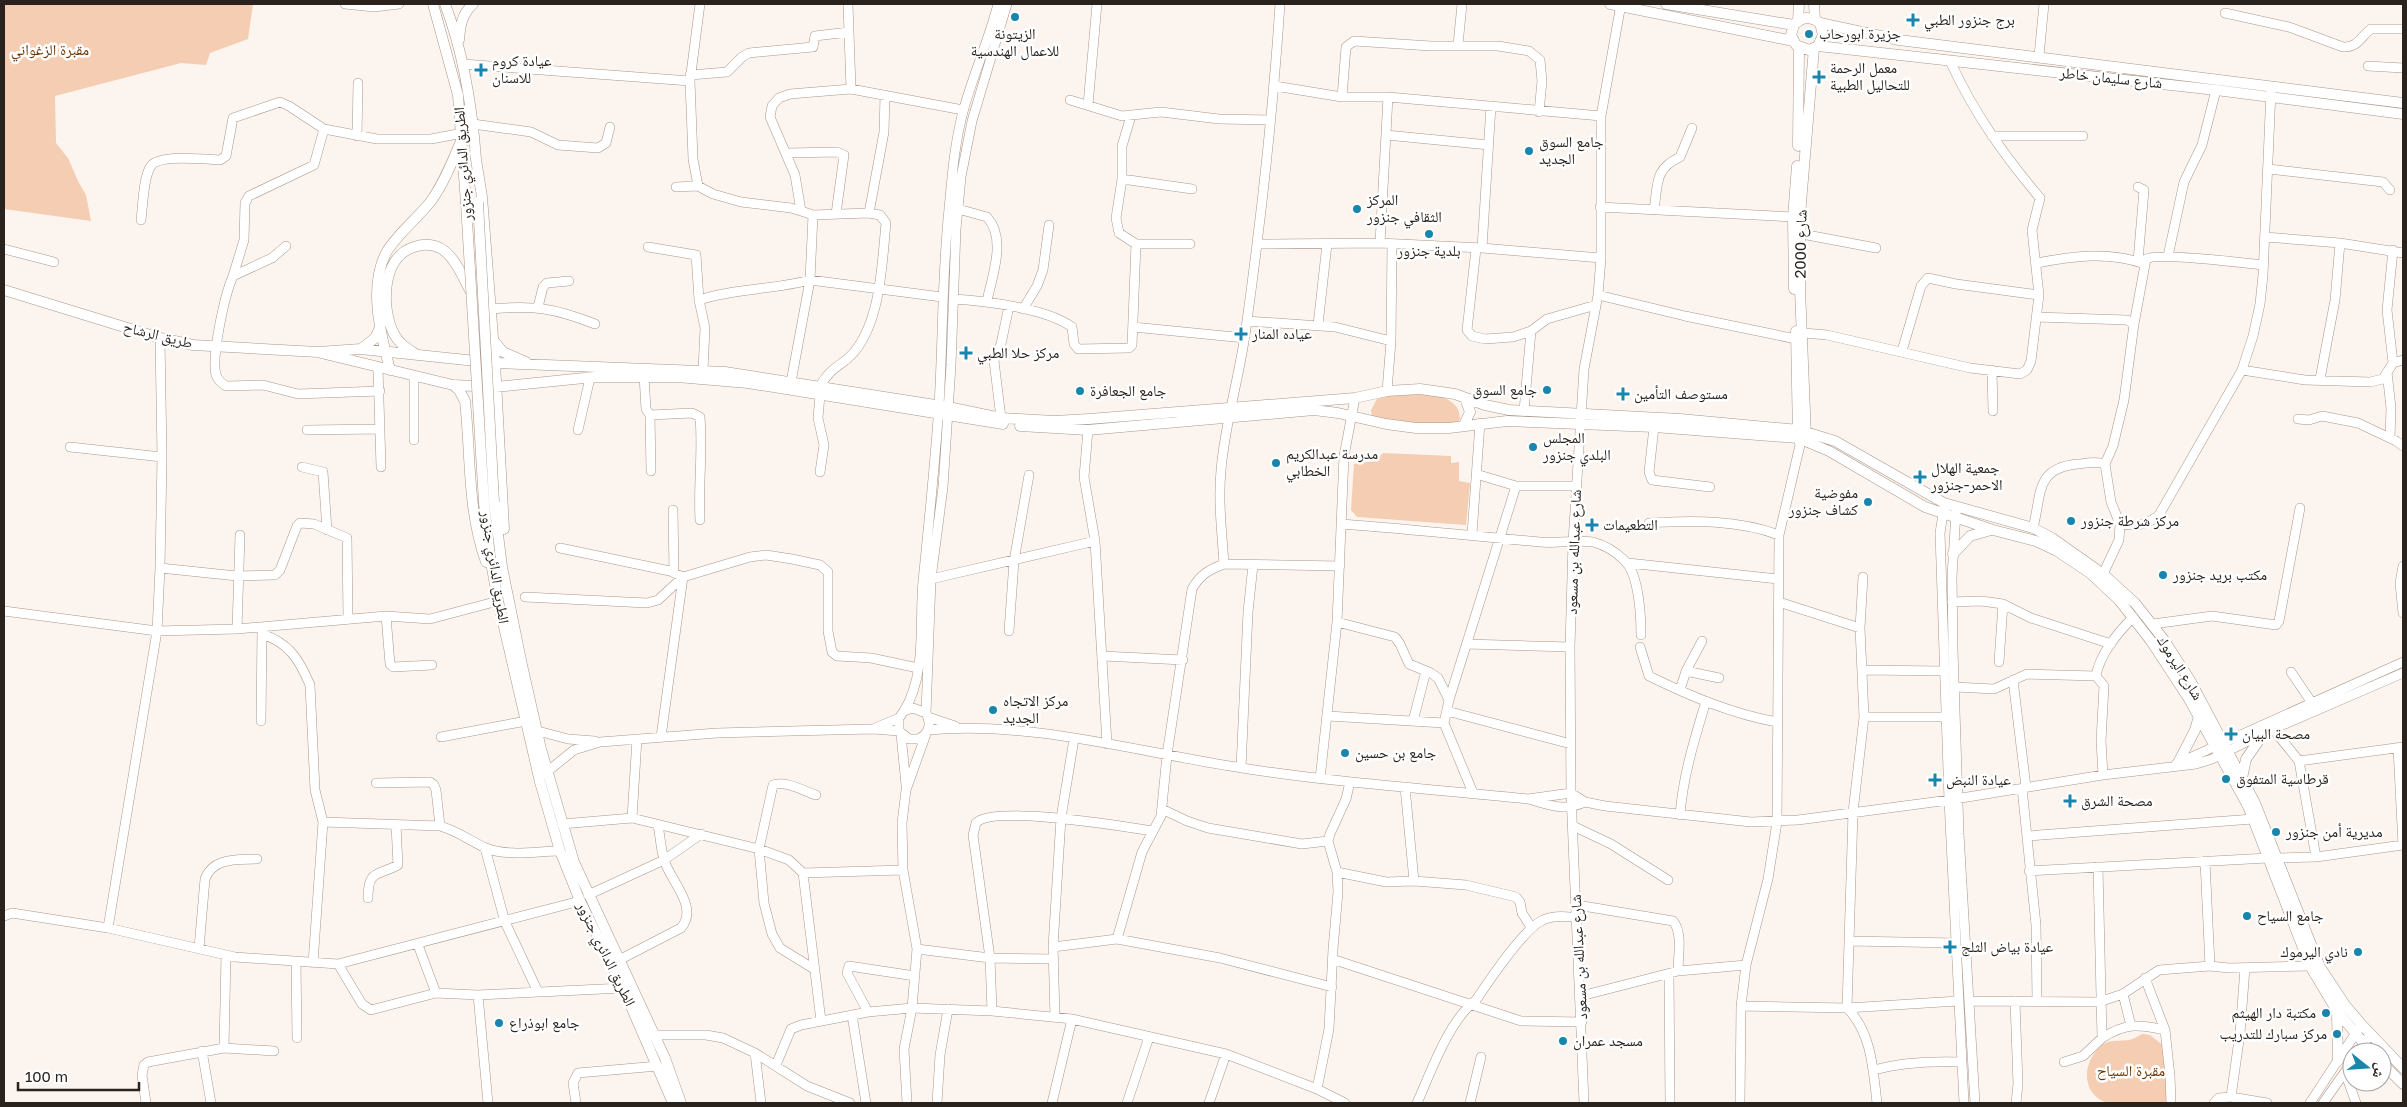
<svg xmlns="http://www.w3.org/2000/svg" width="2407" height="1107" font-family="'Golos Text','Noto Naskh Arabic',sans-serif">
  <rect width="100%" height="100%" fill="#fcf4ef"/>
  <path fill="#f4cdb3" d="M4 4H253L248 39 210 53 206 65 181 63 55 96 56 143 68 158 78 181 86 195 91 221 4 209Z
    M1397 394C1417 395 1460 390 1460 419L1456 424 1446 426 1372 418 1371 410 1377 399Z
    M1383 453 1451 456V463L1459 462V481L1470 483 1466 525 1357 517 1351 510 1354 464 1375 461Z
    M2143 1034 2150 1035 2164 1046 2168 1103C2155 1103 2117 1107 2107 1103 2081 1094 2082 1063 2100 1047 2110 1037 2121 1043 2132 1039 2136 1038 2139 1035 2143 1034Z"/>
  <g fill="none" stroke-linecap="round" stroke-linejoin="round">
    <defs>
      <path id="minor" d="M345 4 374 7 399 4
        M848 4 851 89
        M2225 13 2289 27 2343 47C2358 48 2361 36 2371 29H2403
        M1458 45 1462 4
        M2039 56 2044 4
        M463 64 690 81
        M2368 66 2403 68
        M690 75 727 72 742 57 749 53 813 47 815 36 849 32
        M1275 86 1342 97H1388L1601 116
        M1342 97 1346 47 1354 41 1431 46H1498L1529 51 1540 60 1542 81 1539 112
        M1070 100 1122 116 1161 112 1219 119 1270 120
        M1088 105 1097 4
        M1131 116 1122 146V179L1116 218 1119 233 1136 244H1190
        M473 124 531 132 558 145 598 148 606 143 610 127
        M1386 135 1489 145
        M357 136 358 83
        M1992 136H2083
        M787 153 837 152 844 155 836 214
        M2269 169 2383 182 2390 190
        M1122 179 1192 189
        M698 186 693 159 690 81 700 4
        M676 187 698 186 713 194 741 202 791 208 801 211
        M2138 187 2144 190 2138 261
        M1600 207 1793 217
        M958 209 987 217C1007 239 992 276 987 301
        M1654 210C1658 184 1654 169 1680 157L1692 128
        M869 213 884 132 885 95
        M813 215 869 213 880 215 886 223C882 263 881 318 855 351 843 366 832 365 820 386
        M141 220C143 206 143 177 151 166 158 154 206 159 220 160L226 156 233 118 280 102 289 106 324 129 377 139H431L463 133
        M1802 234 1876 248
        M2265 237 2340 243 2403 253
        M1380 243 1388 97
        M1258 244 1380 243 1482 248 1601 258
        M286 246 272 258 233 276C225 294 211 356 216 375 218 380 221 383 226 386L263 385 298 394 380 391
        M648 247 696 255 699 300
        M1482 248 1491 106
        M4 249 54 262
        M1476 249 1467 330 1472 336 1485 339 1513 337 1531 331 1547 319 1596 305
        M2168 256 2184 182 2202 145 2216 90
        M2037 263C2073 256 2109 251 2145 264
        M233 276 244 240 245 203 249 196 314 165 324 129
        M1598 295 1685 316 1796 339
        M954 299C985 301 1046 308 1072 327L1074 344 1078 349 1129 348 1132 345 1136 244
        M538 307 543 287 547 283 569 281
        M490 309C534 305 554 308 595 324
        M1023 309 1037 286 1043 270 1049 225
        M2037 317 2127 320 2134 324
        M1247 321 1335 327 1391 341 1392 244
        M1318 325 1327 244
        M1133 327 1245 338
        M1803 333 1827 335 1970 368 2020 374 2027 370 2031 361 2039 295 2032 230 2040 198C2003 154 1974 113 1950 61
        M1902 351 1921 286 1928 278 1956 284 2039 295
        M2393 363 2387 310 2393 250
        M378 368 381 467
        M703 370 705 328 699 300C735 288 773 290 810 280L942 297
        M1992 370 1993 411
        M2242 370 2305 380 2370 382 2383 379 2393 363 2403 360
        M2387 372 2391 408 2390 438
        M644 376 646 409 650 415 692 413 700 417C703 453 698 485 700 520
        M2320 379 2335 300 2340 243
        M791 382 810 280 813 215 801 211 795 175 770 117 772 106 779 98 790 94 851 89 963 110
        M1387 391 1391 341
        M820 395 818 418 824 445 820 472
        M1524 411 1531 331
        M650 415 651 471
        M1001 418 994 361 1001 344 1009 306
        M2298 419 2309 420 2322 416 2358 423 2396 441 2403 446
        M1654 427 1649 472 1652 480 1710 487
        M307 430 380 429
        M578 430 590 378
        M1088 430 1084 477 1095 541 1107 744
        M414 440V377
        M70 447 162 457
        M302 467 323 472 327 530
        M1516 486H1576
        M1944 508 1940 533 1949 800 1964 1103
        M673 510 674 573
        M1956 512 1952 577 1953 649 1959 834 1975 1103
        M1649 523C1692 520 1739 520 1779 535
        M1342 524C1408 529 1474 536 1540 542 1557 544 1576 539 1593 542 1605 545 1617 553 1625 561 1639 575 1641 616 1641 635
        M2120 524C2136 526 2146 526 2159 515L2242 370 2253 336 2260 304 2263 275 2271 91
        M2033 528C2042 493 2035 468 2078 464 2088 463 2096 461 2105 464
        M1472 534 1480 423
        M560 548 670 571 683 577
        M1628 563 1778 579
        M1224 564C1222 533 1218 502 1221 470 1225 422 1240 375 1246 328 1261 220 1273 112 1280 4
        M2403 566 2400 583 2403 613
        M160 568 237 576 275 575 280 570 297 526 300 523 314 524 347 538 348 619
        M2103 574 2119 540 2120 524 2111 502 2105 464 2113 446 2124 400 2134 324 2146 259C2156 252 2245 263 2263 265
        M1863 577 1860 628 1864 717 1853 812 1847 1008C1872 1033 1873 1070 1877 1103
        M931 579 1095 541
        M525 597 647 603 658 600 683 577 750 557 766 555 792 559 820 565 828 572V631L832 652 837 656 871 658 918 668
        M1779 602 1860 628
        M1952 602 1981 601 2003 604 2031 618 2111 644
        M4 611 157 631 237 629 386 616 430 619 498 601
        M386 616 390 664 393 667 432 665
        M1337 622 1395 637 1400 644 1409 664 1431 673 1438 678 1449 700
        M2153 624 2212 616 2276 625 2279 621 2300 508
        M237 629 240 535
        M1009 631 1014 561 1029 475
        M262 634C289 643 299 659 310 685L315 790 323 822 313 963
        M1467 644 1570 647
        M1640 647 1649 676C1690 696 1732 714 1777 722
        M1103 656 1183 660
        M1999 662 2003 604
        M1863 670 1946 671
        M1686 671 1719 678
        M2291 672 2312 703
        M2013 680 2026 787
        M1955 687 1994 689 2027 674 2096 676
        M1680 690 1686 671 1702 641
        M904 711C927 674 919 623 923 581 929 522 935 464 939 405 943 339 942 274 949 209 952 175 955 140 964 108 974 73 989 39 998 4
        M1447 711 1571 744
        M926 713 931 579 943 487 951 365 956 229 961 177 972 121 1007 4
        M1328 716 1444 723
        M928 717 955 726
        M1864 717H1947
        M261 721 262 630
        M1413 721 1426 671
        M875 728 899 718 904 711 913 708 926 713C932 724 929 734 918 739H909L899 731V718
        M2273 729 2299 761 2316 857
        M928 730C1029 720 1142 753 1242 768 1337 783 1433 789 1528 799 1550 805 1564 812 1585 802
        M538 731 568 739 595 741
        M901 734 906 785
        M441 737 526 721
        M661 737 683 577
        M2398 748 2403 845
        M2299 761 2403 747
        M2176 764 2403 662
        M1241 768 1248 612 1253 565
        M548 771 574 750 600 742 717 733 872 729 899 731
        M2103 775 2101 741 2104 686 2096 676C2100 653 2118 633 2133 617
        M1320 779 1337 622 1344 456 1355 398
        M376 783 430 782 434 785 436 790 440 826
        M1405 787 1414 881
        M2022 788 2036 925 2037 1000
        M1473 793 1444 723 1449 700 1516 486 1476 474
        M1528 799 1571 793 1585 802 1605 806 1751 822 1798 820 1949 800 2103 775 2196 764 2212 759 2264 733 2403 673
        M1162 809 1187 821 1208 828 1302 844 1328 841
        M1680 815C1683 775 1695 738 1706 701
        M632 818 637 739
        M323 822 440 826C458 831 470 841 486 848 508 857 537 851 560 851
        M562 824 632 818 759 849 789 860 803 873 821 1021
        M1573 826 1611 844 1668 880
        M2027 836 2253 819
        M485 848 505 922 538 992
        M2277 858 2316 857 2403 845
        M2205 861 2210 966
        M2029 871 2268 858
        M1337 872 1386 882 1414 881 1466 885 1516 897 1520 902 1522 913 1531 927
        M803 873 903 870
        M588 895 664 860 701 834
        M368 898C368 869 378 876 398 865L396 825
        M1577 905 1673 921C1683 933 1678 956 1678 971
        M4 916 12 913 108 928 235 957 338 964 580 901
        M108 928 157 631 160 568 162 457 160 338
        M1117 939 1142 852 1161 816 1167 755 1192 589C1200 575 1208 570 1224 564L1340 566
        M1849 941 1956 943
        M418 945 436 993
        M1053 947 1117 939 1220 958 1332 987
        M199 948 205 879C213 857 237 860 257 859
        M917 949 990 958 1054 959
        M1332 959 1521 1021 1582 1022
        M619 960 681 928C699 907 671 882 664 860 661 849 660 836 658 825
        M296 962 297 1038
        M338 964 362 1004 371 1010 436 993 478 995 623 988
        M814 969 780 948 772 934 764 903 759 849 773 785C785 780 804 791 816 795
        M1669 974 1670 1103
        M2145 978 2165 1030 2170 1076 2171 1103
        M2123 994 2131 1026
        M478 995 488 1103
        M1581 996 1678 971 1746 965
        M1970 1001 2099 1002 2123 994 2159 970 2210 966 2229 968 2310 966
        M2015 1001 2018 1084 2016 1103
        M1741 1006 1847 1008 1958 1001
        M992 1011 990 958 973 835 976 823C993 804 1124 827 1153 831
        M868 1012 847 973 849 966 915 976
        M852 1015 866 1103
        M1055 1017 1053 947 1061 818 1074 739
        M653 1035H706L723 1038 755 1053 807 1086 850 1103
        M2102 1038C2125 1023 2139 1024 2165 1030
        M224 1048 274 1051
        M202 1051 211 1103
        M2358 1052 2368 1038
        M755 1053 761 1103
        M2064 1062 2083 1056 2102 1038 2098 867
        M776 1065 791 1029 801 1025 868 1012 912 1008 992 1011 1072 1019 1226 1054 1317 1089 1345 1103
        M1874 1070C1903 1062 1931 1061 1961 1062
        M2345 1072 2356 1103
        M1317 1089 1329 1029 1333 949 1338 892 1337 872 1328 841 1330 834 1346 799 1350 782
        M2231 1097 2240 1033 2245 968
        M146 1103 142 1075 144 1065 148 1062 224 1048 226 955
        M576 1103 573 1083 578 1073 658 1066
        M907 1103 904 1049 912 1008 917 949 903 870 902 823 906 790 926 734
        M937 1103 940 1055 948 1009
        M1052 1103 1072 1019
        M1127 1103 1149 1037
        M1209 1103 1226 1054
        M1417 1103C1431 1072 1449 1020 1476 1000 1489 981 1524 928 1543 920 1554 915 1566 916 1578 918
        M1470 1103 1481 1057
        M1584 1103 1571 793 1570 647 1573 542 1584 369 1598 295 1601 258V116L1621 4
        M1740 1103 1741 1006 1746 965 1768 879 1777 822 1779 535 1800 445 1798 438
        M2214 1103 2219 1098 2231 1097 2267 1103
        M2310 1103 2359 1028
        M2323 1103 2352 1062"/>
      <path id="major" d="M433 4 458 95 466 203
        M445 4C464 54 472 106 476 159
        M1610 4 1793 41
        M1666 4 1794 25
        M1814 4 1815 19
        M1798 21 1799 4
        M1820 23 1823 35 1818 46 1809 50 1796 45 1791 35 1794 25C1802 16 1811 16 1820 23L1899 40 2403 103
        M459 40C460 26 462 14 473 4
        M1818 46 2216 90 2403 114
        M1798 146 1799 48
        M475 153 482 197 495 363 504 529
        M1794 289 1793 217 1797 166
        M4 290 160 338 193 345 318 352 361 349 495 363 725 372 948 407 1001 418 1054 421 1089 419 1355 398 1387 391 1420 389 1455 394 1485 405 1509 410 1680 419 1799 430 1835 441 1944 503 2033 528 2052 538 2103 574 2135 603 2164 640 2191 682 2255 803 2320 967 2345 1005 2362 1025 2403 1068
        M1796 331 1798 436
        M493 340 503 352 526 362
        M361 349 375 338 380 328
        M321 353 453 385 496 387 594 377H677L748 383 1003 424
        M417 355C408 349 399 344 394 334 381 309 381 257 414 247 423 244 432 244 440 248 455 256 463 278 471 292
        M390 370C381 335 368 288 386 253 396 235 418 218 431 201 444 183 453 160 462 139
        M453 385 459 390 465 401C471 455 467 509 486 562
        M1464 425 1470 412 1465 398
        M1020 426 1088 430 1314 410 1338 413 1386 424 1416 428H1449L1507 421 1654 427 1798 438 1829 451 1925 507 1993 530 2036 541 2057 551 2090 573 2119 600 2151 641 2189 699 2248 806 2310 966 2337 1011 2371 1052
        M1806 437 1800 289V215L1814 48
        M494 502 502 567 522 665 541 749 574 862 665 1058 681 1103
        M484 503 490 557 498 601 540 782 560 851 580 901 623 988 673 1103
        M1953 554 1970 536 1991 530
        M2178 763 2195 730 2199 716
        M2242 778 2246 759 2264 733
        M2337 1012 2338 1061
        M2382 1063 2403 1084
        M2350 1064H2352"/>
    </defs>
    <use href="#minor" stroke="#aa978a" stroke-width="10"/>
    <use href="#major" stroke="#aa978a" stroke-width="11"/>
    <use href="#minor" stroke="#fff" stroke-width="9"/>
    <use href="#major" stroke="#fff" stroke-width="10"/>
    <defs>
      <path id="major-bridge" d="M478 202 494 502
        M466 203 484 503"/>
    </defs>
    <use href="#major-bridge" stroke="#aa978a" stroke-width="11" stroke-linecap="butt"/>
    <use href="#major-bridge" stroke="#fff" stroke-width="10"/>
  </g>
  <g fill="#1885ac" stroke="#fff" stroke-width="2">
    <circle cx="1015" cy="17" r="5"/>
    <path d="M1910.5 12.5h5v5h5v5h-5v5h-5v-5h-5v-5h5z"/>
    <circle cx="1809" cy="34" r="5"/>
    <path d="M478.5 62.5h5v5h5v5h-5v5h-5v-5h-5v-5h5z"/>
    <path d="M1816.5 69.5h5v5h5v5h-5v5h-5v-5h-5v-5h5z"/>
    <circle cx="1529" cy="151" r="5"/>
    <circle cx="1357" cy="209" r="5"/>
    <circle cx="1429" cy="234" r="5"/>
    <path d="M1238.5 326.5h5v5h5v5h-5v5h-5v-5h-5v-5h5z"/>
    <path d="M963.5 345.5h5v5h5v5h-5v5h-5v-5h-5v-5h5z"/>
    <circle cx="1547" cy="390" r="5"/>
    <circle cx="1080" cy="391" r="5"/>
    <path d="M1620.5 386.5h5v5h5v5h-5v5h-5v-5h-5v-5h5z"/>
    <circle cx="1533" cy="447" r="5"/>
    <circle cx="1276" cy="463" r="5"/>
    <path d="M1917.5 469.5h5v5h5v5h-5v5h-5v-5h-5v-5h5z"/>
    <circle cx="1868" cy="502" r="5"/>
    <circle cx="2071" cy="521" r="5"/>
    <path d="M1589.5 517.5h5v5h5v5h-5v5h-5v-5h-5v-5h5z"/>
    <circle cx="2163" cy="575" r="5"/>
    <circle cx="993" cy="710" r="5"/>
    <path d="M2228.5 726.5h5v5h5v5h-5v5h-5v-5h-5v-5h5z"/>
    <circle cx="1345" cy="753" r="5"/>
    <circle cx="2226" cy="779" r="5"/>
    <path d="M1932.5 772.5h5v5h5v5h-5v5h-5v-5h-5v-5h5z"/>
    <path d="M2067.5 793.5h5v5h5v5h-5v5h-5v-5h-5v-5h5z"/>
    <circle cx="2276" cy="832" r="5"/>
    <circle cx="2247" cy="916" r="5"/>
    <path d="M1947.5 939.5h5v5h5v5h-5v5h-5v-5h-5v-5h5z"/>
    <circle cx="2358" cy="952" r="5"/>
    <circle cx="2326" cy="1013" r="5"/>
    <circle cx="499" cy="1023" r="5"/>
    <circle cx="2337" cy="1034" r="5"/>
    <circle cx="1563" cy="1041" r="5"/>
  </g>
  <g text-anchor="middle" stroke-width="5" stroke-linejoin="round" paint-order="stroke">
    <g font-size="15" fill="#29221d" stroke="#fff" text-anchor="start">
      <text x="1924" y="25">برج جنزور الطبي</text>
      <text x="1015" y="39" text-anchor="middle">الزيتونة<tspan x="1015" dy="17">للاعمال الهندسية</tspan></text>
      <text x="1819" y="39">جزيرة ابورحاب</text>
      <text x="492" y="66">عيادة كروم<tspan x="492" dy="17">للاسنان</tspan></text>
      <text x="1830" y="73">معمل الرحمة<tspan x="1830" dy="17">للتحاليل الطبية</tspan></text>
      <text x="1539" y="147">جامع السوق<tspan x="1539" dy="17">الجديد</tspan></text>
      <text x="1367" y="205">المركز<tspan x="1367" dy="17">الثقافي جنزور</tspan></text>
      <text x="1429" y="256" text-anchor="middle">بلدية جنزور</text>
      <text x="1252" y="339">عياده المنار</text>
      <text x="977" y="358">مركز حلا الطبي</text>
      <text x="1537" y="395" text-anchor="end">جامع السوق</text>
      <text x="1090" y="396">جامع الجعافرة</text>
      <text x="1634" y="399">مستوصف التأمين</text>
      <text x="1543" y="443">المجلس<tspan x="1543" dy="17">البلدي جنزور</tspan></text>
      <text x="1286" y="459">مدرسة عبدالكريم<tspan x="1286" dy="17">الخطابي</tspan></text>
      <text x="1931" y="473">جمعية الهلال<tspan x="1931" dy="17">الاحمر-جنزور</tspan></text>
      <text x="1858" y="498" text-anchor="end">مفوضية<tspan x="1858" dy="17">كشاف جنزور</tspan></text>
      <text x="2081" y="526">مركز شرطة جنزور</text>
      <text x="1603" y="530">التطعيمات</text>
      <text x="2173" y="580">مكتب بريد جنزور</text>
      <text x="1003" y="706">مركز الاتجاه<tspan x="1003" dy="17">الجديد</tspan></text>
      <text x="2242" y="739">مصحة البيان</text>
      <text x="1355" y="758">جامع بن حسين</text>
      <text x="2236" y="784">قرطاسية المتفوق</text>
      <text x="1946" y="785">عيادة النبض</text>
      <text x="2081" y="806">مصحة الشرق</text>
      <text x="2286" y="837">مديرية أمن جنزور</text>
      <text x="2257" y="921">جامع السياح</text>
      <text x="1961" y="952">عيادة بياض الثلج</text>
      <text x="2348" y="957" text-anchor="end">نادي اليرموك</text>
      <text x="2316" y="1018" text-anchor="end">مكتبة دار الهيثم</text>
      <text x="509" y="1028">جامع ابوذراع</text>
      <text x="2327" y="1039" text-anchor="end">مركز سبارك للتدريب</text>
      <text x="1573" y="1046">مسجد عمران</text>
    </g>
    <g font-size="15" fill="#6b3605" stroke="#fff">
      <text x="50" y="55">مقبرة الزغواني</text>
      <text x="2131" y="1076">مقبرة السياح</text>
    </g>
    <g font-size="15" fill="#29221d" stroke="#fff">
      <text transform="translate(2111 78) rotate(6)" y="5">شارع سليمان خاطر</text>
      <text transform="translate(463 164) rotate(-94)" y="5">الطريق الدائري جنزور</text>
      <text transform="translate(1801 244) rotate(-89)" y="5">شارع 2000</text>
      <text transform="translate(158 335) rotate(14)" y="5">طريق الرشاح</text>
      <text transform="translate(1574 552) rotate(-88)" y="5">شارع عبدالله بن مسعود</text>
      <text transform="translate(495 567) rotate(81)" y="5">الطريق الدائري جنزور</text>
      <text transform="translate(2180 668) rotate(58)" y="5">شارع اليرموك</text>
      <text transform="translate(606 954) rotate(64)" y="5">الطريق الدائري جنزور</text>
      <text transform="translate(1579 957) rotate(-93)" y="5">شارع عبدالله بن مسعود</text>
    </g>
  </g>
  <rect width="2407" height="1107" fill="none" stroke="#29221d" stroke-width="10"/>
  <g transform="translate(2367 1067) rotate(107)"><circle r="24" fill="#ffffff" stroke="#a9a7a5"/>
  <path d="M0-4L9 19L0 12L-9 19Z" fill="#1885ac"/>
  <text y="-8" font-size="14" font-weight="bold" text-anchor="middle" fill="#29221d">ش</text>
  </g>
  <path d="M18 1082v8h121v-8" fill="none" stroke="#29221d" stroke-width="2.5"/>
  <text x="25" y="1082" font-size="15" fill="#29221d" stroke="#ffffff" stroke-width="4" paint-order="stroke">100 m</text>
</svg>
